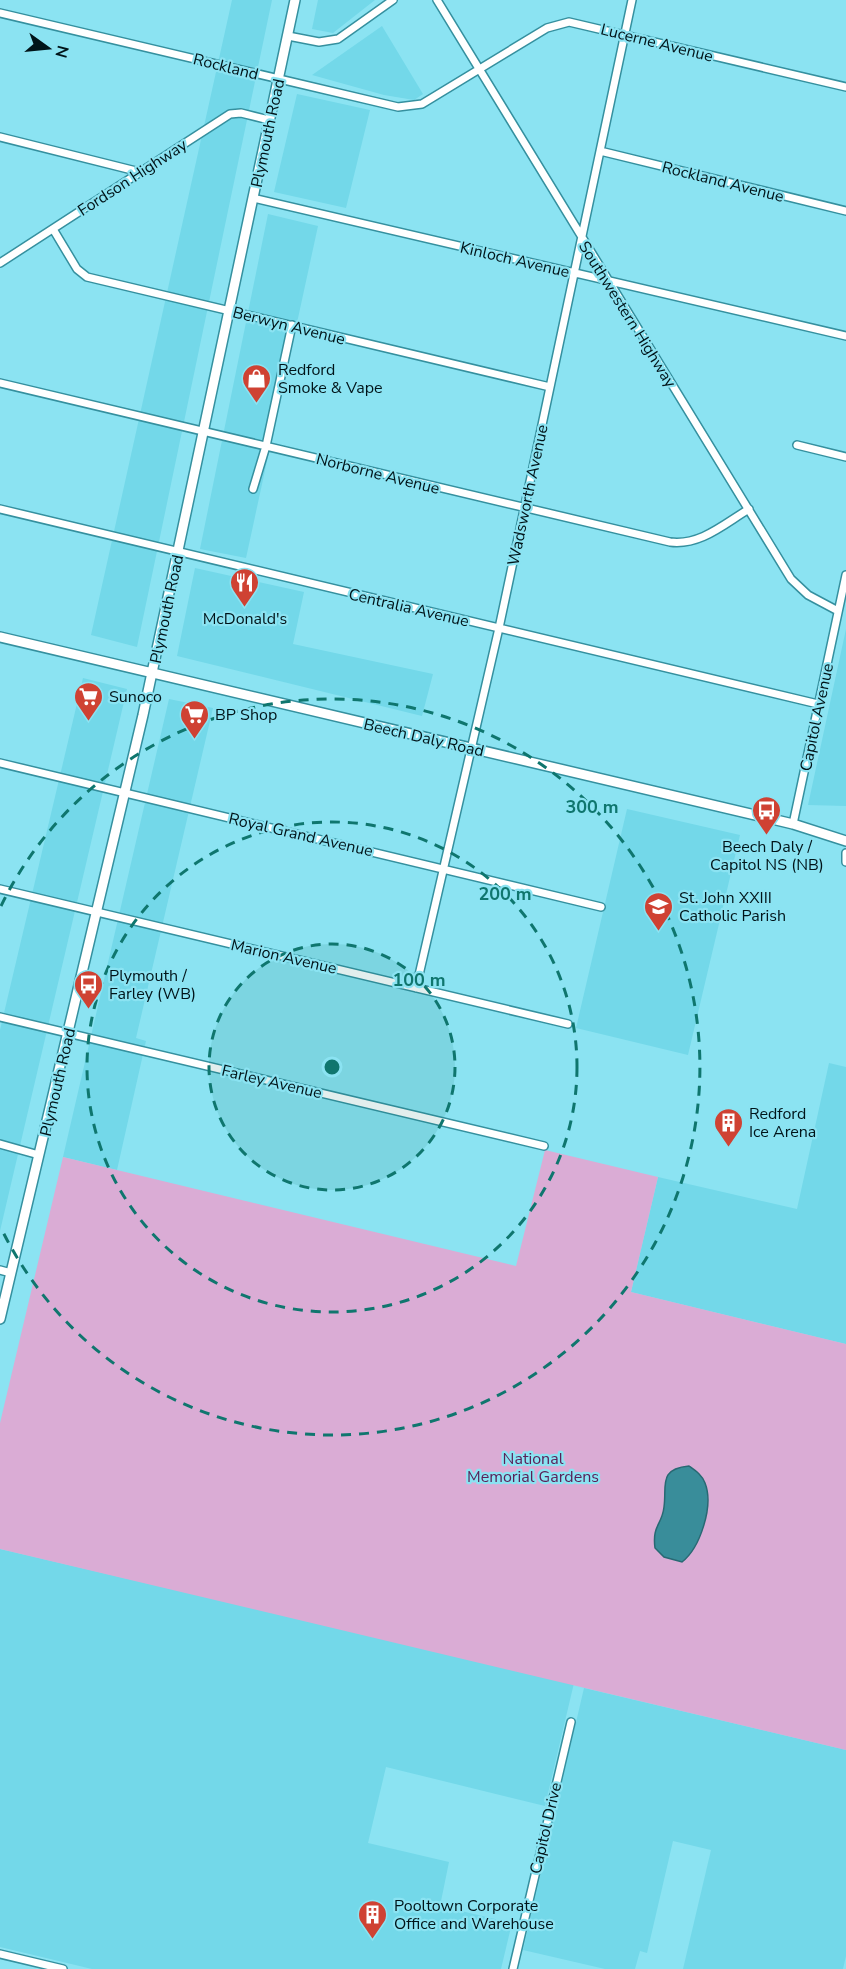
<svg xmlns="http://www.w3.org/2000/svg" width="846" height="1969" font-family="'Nunito Sans',sans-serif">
  <rect width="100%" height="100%" fill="#8be3f2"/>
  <path fill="#73d8e9" d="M232 0H272L137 647 91 635Z
    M318 0H375L333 33 312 29Z
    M382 26 423 94 414 100 384 95 312 75Z
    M297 94 370 110 346 208 274 192Z
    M268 214 318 226 246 558 200 549Z
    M195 568 304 592 293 644 433 674 422 716 177 656Z
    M846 629V806L808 805Z
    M83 678 127 689 0 1231V1030Z
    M169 699 213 708 136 1038 146 1041 117 1170 63 1157Z
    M627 809 740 835 688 1055 576 1028Z
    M829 1063 846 1067V1344L631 1292 658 1177 797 1209Z
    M0 1549 574 1683 545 1806 386 1767 368 1843 449 1862 440 1906 512 1923 501 1969H92L0 1947Z
    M584 1688 846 1750V1956L843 1969H683L711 1850 673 1841 647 1953 640 1951 635 1969H605L523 1950Z"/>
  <path fill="#daacd5" d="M545 1150 658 1177 631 1292 846 1344V1750L0 1549V1423L63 1157 516 1266Z"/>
  <path fill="#398d9a" stroke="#286973" stroke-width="1.5" d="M689 1466C696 1471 702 1475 705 1483 714 1506 700 1548 682 1562L664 1557 655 1548C652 1525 662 1525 664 1507 667 1485 658 1469 689 1466Z"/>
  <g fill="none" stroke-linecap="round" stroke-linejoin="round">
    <defs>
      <path id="minor" d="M437 0 791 579 808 595 838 611
        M0 13 398 107 422 104 547 28 569 22 846 87
        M288 36 319 42 338 39 393 0
        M0 137 140 172
        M600 151 846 211
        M253 198 846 336
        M53 229 77 269 87 277 550 387
        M0 263 230 114 241 113 269 120
        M0 383 670 542C700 546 724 524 749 509
        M797 445 846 457
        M253 489 266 446 292 325
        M0 509 818 704
        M0 763 601 907
        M793 824 846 575
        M846 853V862
        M0 889 568 1024
        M416 988 499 628 632 0
        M0 1017 544 1146
        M0 1144 39 1155
        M0 1270 11 1273
        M0 1954 63 1969
        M513 1969 571 1722"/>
      <path id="secondary" d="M0 637 793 824 846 841
        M0 1319 143 715 295 0"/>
    </defs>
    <use href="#minor" stroke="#35909f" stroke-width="10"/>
    <use href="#secondary" stroke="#35909f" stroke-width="12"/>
    <use href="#minor" stroke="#fff" stroke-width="7"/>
    <use href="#secondary" stroke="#fff" stroke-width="9"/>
  </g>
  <circle cx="332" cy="1067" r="123" fill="#0f766e" fill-opacity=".12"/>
  <g fill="none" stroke="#0f766e" stroke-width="3" stroke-dasharray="10 8">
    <circle cx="332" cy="1067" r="123"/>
    <circle cx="332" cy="1067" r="245"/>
    <path d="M1 906A368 368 0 1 1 1 1228"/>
  </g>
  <defs>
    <symbol id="shop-pin" viewBox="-11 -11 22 30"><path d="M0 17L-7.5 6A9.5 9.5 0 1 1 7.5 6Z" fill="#cf4233" stroke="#8be3f2"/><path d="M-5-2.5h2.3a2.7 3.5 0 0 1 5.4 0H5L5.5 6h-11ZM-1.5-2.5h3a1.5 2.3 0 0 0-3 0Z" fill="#fff"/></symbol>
    <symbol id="restaurant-pin" viewBox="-11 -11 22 30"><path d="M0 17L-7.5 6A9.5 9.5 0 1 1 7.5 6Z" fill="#cf4233" stroke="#8be3f2"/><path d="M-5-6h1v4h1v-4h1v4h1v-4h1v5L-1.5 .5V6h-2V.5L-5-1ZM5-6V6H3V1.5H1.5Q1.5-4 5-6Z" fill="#fff"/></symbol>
    <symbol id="supermarket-pin" viewBox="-11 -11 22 30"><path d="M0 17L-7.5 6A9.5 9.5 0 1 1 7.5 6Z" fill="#cf4233" stroke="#8be3f2"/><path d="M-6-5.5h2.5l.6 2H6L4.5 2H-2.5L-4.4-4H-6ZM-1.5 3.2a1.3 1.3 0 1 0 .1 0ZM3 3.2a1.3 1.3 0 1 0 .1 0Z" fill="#fff"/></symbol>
    <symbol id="bus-pin" viewBox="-11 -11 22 30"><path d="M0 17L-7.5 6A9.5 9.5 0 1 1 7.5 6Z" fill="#cf4233" stroke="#8be3f2"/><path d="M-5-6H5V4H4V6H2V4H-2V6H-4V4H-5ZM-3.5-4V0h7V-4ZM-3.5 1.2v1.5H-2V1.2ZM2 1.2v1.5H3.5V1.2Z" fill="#fff"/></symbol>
    <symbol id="school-pin" viewBox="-11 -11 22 30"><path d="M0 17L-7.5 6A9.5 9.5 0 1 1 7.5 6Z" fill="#cf4233" stroke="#8be3f2"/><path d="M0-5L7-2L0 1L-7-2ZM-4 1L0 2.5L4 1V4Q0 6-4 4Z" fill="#fff"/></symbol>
    <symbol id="building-pin" viewBox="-11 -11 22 30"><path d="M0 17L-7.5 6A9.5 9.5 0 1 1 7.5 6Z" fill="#cf4233" stroke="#8be3f2"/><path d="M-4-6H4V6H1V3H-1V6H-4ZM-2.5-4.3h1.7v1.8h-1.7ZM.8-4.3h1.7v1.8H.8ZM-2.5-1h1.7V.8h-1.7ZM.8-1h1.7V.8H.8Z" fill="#fff"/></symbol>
  </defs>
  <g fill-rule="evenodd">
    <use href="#shop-pin" x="240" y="362" width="33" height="45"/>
    <use href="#restaurant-pin" x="228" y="566" width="33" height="45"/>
    <use href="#supermarket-pin" x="72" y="680" width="33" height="45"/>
    <use href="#supermarket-pin" x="178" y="698" width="33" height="45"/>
    <use href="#bus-pin" x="750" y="794" width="33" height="45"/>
    <use href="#school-pin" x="642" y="890" width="33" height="45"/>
    <use href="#bus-pin" x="72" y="968" width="33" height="45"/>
    <use href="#building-pin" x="712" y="1106" width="33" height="45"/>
    <use href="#building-pin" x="356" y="1898" width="33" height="45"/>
  </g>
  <g text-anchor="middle" stroke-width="4.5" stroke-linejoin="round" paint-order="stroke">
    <g font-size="16" fill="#001419" stroke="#8be3f2">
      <text transform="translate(657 42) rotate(14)" y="6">Lucerne Avenue</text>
      <text transform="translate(226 66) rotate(14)" y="6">Rockland</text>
      <text transform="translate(267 133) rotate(-78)" y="6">Plymouth Road</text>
      <text transform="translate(132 177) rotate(-33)" y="6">Fordson Highway</text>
      <text transform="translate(723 181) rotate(14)" y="6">Rockland Avenue</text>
      <text transform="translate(515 259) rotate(13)" y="6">Kinloch Avenue</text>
      <text transform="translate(628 314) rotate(58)" y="6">Southwestern Highway</text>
      <text transform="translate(289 325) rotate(14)" y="6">Berwyn Avenue</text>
      <text transform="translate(378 473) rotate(14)" y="6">Norborne Avenue</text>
      <text transform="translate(527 495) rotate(-78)" y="6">Wadsworth Avenue</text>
      <text transform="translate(409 607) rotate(13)" y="6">Centralia Avenue</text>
      <text transform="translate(166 609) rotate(-78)" y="6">Plymouth Road</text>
      <text transform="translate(816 717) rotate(-78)" y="6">Capitol Avenue</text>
      <text transform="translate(424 737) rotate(13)" y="6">Beech Daly Road</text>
      <text transform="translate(301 834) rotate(13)" y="6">Royal Grand Avenue</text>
      <text transform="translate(284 956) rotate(13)" y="6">Marion Avenue</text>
      <text transform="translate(272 1081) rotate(13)" y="6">Farley Avenue</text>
      <text transform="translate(57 1082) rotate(-77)" y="6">Plymouth Road</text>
      <text transform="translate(545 1828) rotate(-77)" y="6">Capitol Drive</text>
    </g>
    <g font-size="16" fill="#001419" stroke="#8be3f2" text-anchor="start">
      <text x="278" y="375">Redford<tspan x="278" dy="18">Smoke &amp; Vape</tspan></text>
      <text x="245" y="624" text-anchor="middle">McDonald's</text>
      <text x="109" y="702">Sunoco</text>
      <text x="215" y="720">BP Shop</text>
      <text x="767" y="852" text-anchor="middle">Beech Daly /<tspan x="767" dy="18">Capitol NS (NB)</tspan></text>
      <text x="679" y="903">St. John XXIII<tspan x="679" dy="18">Catholic Parish</tspan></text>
      <text x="109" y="981">Plymouth /<tspan x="109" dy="18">Farley (WB)</tspan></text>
      <text x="749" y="1119">Redford<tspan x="749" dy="18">Ice Arena</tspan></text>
      <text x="394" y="1911">Pooltown Corporate<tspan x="394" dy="18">Office and Warehouse</tspan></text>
    </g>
    <g font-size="16" fill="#5a2057" stroke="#8be3f2">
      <text x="533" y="1464">National<tspan x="533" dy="18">Memorial Gardens</tspan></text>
    </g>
  </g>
  <circle cx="332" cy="1067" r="9" fill="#0f766e" stroke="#8be3f2" stroke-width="3"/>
  <g font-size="18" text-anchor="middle" font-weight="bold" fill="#0f766e" stroke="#8be3f2" stroke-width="4.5" stroke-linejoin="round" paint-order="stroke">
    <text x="592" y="813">300 m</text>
    <text x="505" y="900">200 m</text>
    <text x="419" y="986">100 m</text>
  </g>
  <g transform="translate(48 48) rotate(105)" stroke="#8be3f2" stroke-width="4.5" paint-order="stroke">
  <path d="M0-4.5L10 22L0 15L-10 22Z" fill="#001419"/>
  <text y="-9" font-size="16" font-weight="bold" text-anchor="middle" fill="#001419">N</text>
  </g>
</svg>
